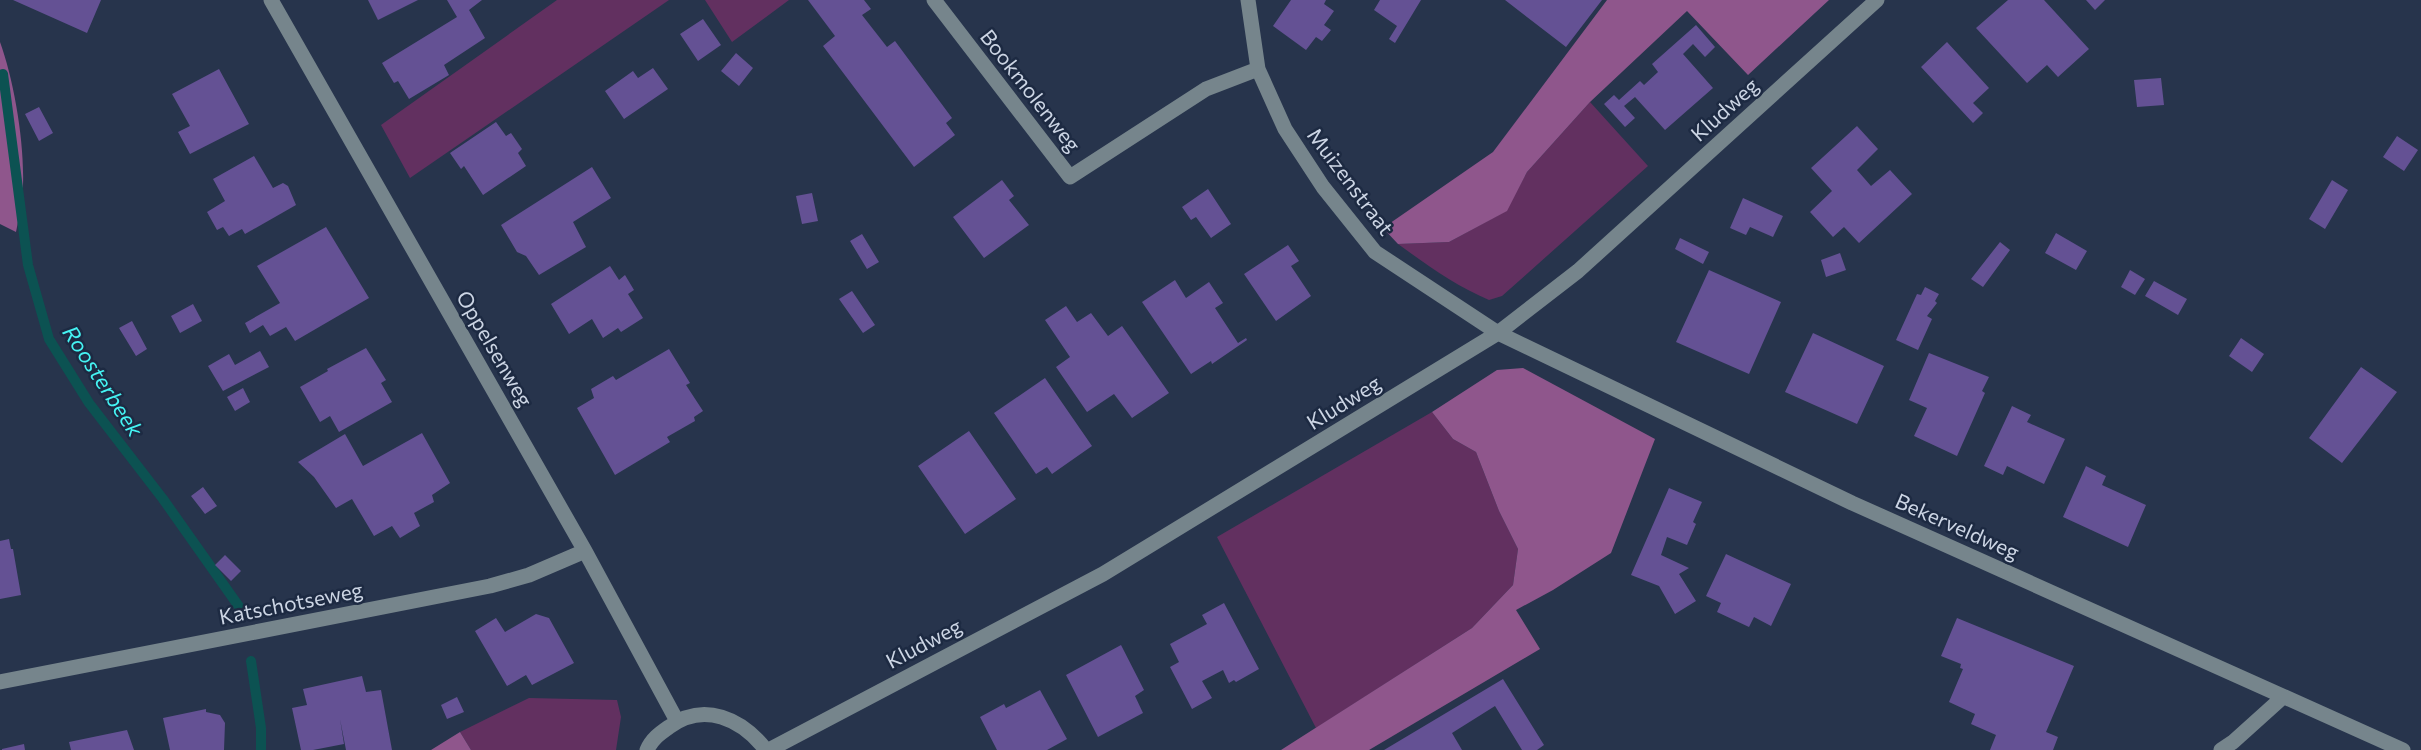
<svg xmlns="http://www.w3.org/2000/svg" width="2421" height="750" font-family="Commissioner,sans-serif">
  <rect width="100%" height="100%" fill="#27344c"/>
  <path fill="#623060" d="M557 0H669L410 178 381 125Z
    M705 0H789L732 42Z
    M1590 102 1648 166 1502 296 1489 300C1456 286 1427 265 1398 244L1449 242 1506 211 1527 172Z
    M1432 412 1453 439 1476 452 1499 511 1518 549 1513 585 1472 628 1316 728 1217 537Z
    M529 698 617 700 621 717 616 750H471L460 732Z"/>
  <path fill="#8f568c" d="M1607 0H1829L1748 75 1687 11 1590 102 1527 172 1507 211 1449 242 1398 244 1383 228 1493 152Z
    M0 42C15 83 27 155 22 199 21 210 18 221 16 232L0 224Z
    M1523 368 1655 439 1611 553 1553 590 1516 610 1540 649 1369 750H1281L1472 628 1513 585 1518 549 1499 511 1476 452 1453 439 1432 412 1497 370Z
    M460 732 471 750H431Z"/>
  <g fill="none" stroke-linecap="round" stroke-linejoin="round">
    <path stroke="#0c5252" stroke-width="10" d="M0 75 3 74 28 265 49 339 89 403 163 499 240 608
      M251 661 261 728V750"/>
  </g>
  <path fill="#645194" d="M13 0H101L87 33Z
    M368 0H418L378 20Z
    M447 0H482L469 10 485 38 444 65 449 75 409 99 398 81 394 83 382 63 457 17Z
    M808 0H864L871 9 862 15 887 47 895 41 952 118 946 123 955 135 914 167 823 46 835 36Z
    M1291 0H1326L1324 4 1334 11 1324 25 1331 30 1322 41 1316 37 1306 50 1273 26Z
    M1380 0H1421L1395 43 1389 39 1397 26 1374 10Z
    M1505 0H1602L1566 47Z
    M2008 0H2044L2089 49 2058 77 2047 65 2027 83 1976 28Z
    M2086 0H2105L2095 10Z
    M703 19 721 45 698 61 680 34Z
    M1696 25 1715 47 1705 57 1693 44 1683 54 1713 88 1665 130 1635 97 1624 106 1635 118 1625 127 1604 104 1614 95 1619 100 1640 81 1644 85 1658 72 1652 64Z
    M1947 42 1989 88 1973 103 1983 113 1973 123 1921 67Z
    M736 53 753 68 739 86 721 71Z
    M653 68 668 89 624 119 605 91 633 71 638 78Z
    M219 69 249 124 190 154 178 132 190 126 172 94Z
    M2161 78 2164 105 2137 107 2134 80Z
    M39 107 53 133 39 141 25 114Z
    M496 122 506 136 511 133 522 149 518 153 526 166 483 195 464 166 461 169 450 153Z
    M1857 126 1878 149 1857 170 1871 186 1890 170 1912 194 1859 243 1844 227 1833 237 1810 212 1832 191 1811 168Z
    M2397 136 2418 150 2404 171 2383 157Z
    M254 156 273 188 283 183 288 186 296 205 245 234 242 229 229 236 223 227 217 230 207 212 225 201 213 179Z
    M592 167 611 198 573 222 586 247 539 275 526 256 517 252 501 225Z
    M1002 180 1014 196 1009 200 1029 225 984 258 953 217Z
    M2332 180 2348 190 2325 229 2309 219Z
    M1208 189 1231 224 1211 238 1196 217 1191 220 1182 207Z
    M812 193 818 221 802 224 796 196Z
    M1743 198 1783 216 1773 237 1750 227 1746 235 1730 228Z
    M326 227 369 298 295 341 286 327 270 336 263 325 250 333 245 323 280 303 257 266Z
    M2056 233 2087 251 2076 270 2045 253Z
    M862 234 879 262 867 269 850 241Z
    M1680 238 1709 252 1703 264 1675 249Z
    M2000 242 2010 250 1983 287 1971 279Z
    M1288 245 1299 261 1291 266 1311 296 1276 321 1244 274Z
    M1840 253 1846 270 1826 277 1821 260Z
    M610 266 619 280 625 275 634 290 628 294 643 318 621 332 618 328 603 338 592 319 569 334 551 304Z
    M1709 270 1781 302 1749 374 1676 342Z
    M2130 270 2145 279 2135 295 2121 287Z
    M1175 280 1186 298 1209 282 1223 303 1215 308 1238 343 1246 338 1247 340 1212 364 1211 361 1191 374 1142 302Z
    M2154 281 2187 299 2178 315 2145 296Z
    M1925 287 1939 294 1935 301 1937 303 1927 316 1932 319 1918 350 1896 340 1917 294 1921 295Z
    M852 291 875 325 863 333 839 299Z
    M193 304 202 321 180 333 171 316Z
    M1066 306 1077 322 1091 313 1108 336 1122 326 1169 393 1132 418 1114 394 1087 412 1056 367 1070 357 1045 320Z
    M132 321 147 349 136 356 119 328Z
    M1813 333 1884 366 1857 424 1785 392Z
    M2241 338 2264 354 2252 372 2229 356Z
    M366 348 386 380 381 383 392 402 339 432 330 416 320 422 300 387 328 371 327 369Z
    M669 349 690 383 686 385 703 411 694 417 695 421 667 437 670 442 615 475 577 408 594 398 591 389 613 376 616 380Z
    M260 351 269 367 223 391 208 366 229 354 235 365Z
    M1929 353 1989 377 1982 391 1985 393 1957 456 1914 436 1927 408 1909 400Z
    M2361 367 2397 392 2342 463 2309 438Z
    M1045 378 1092 446 1052 474 1047 467 1036 474 994 413Z
    M243 388 250 402 235 411 227 397Z
    M2012 406 2031 415 2027 422 2065 439 2044 484 2007 466 2003 475 1984 466Z
    M969 431 1016 499 965 534 918 466Z
    M422 433 450 483 432 495 434 502 414 513 420 526 400 538 392 526 374 536 352 499 336 508 314 477 298 462 345 434 363 466Z
    M2086 466 2106 476 2102 485 2146 505 2128 547 2063 517Z
    M203 487 217 506 205 514 191 496Z
    M1669 488 1702 502 1693 522 1696 524 1687 545 1667 537 1661 555 1689 568 1679 574 1696 601 1675 614 1659 586 1631 575Z
    M9 539 11 549H13L21 595 0 599V541Z
    M1726 554 1791 584 1771 626 1754 617 1749 627 1717 612 1721 603 1706 596Z
    M225 555 241 571 231 581 215 565Z
    M1224 603 1259 669 1236 682 1234 680 1229 683 1223 670 1202 681 1212 698 1192 709 1170 667 1179 662 1170 644 1207 624 1202 615Z
    M536 614 549 618 574 663 532 685 526 675 507 686 475 631 496 618 505 632Z
    M1957 618 2074 666 2046 732 2058 737 2053 750H1990L1996 735 1971 724 1975 714 1949 702 1963 669 1960 668 1961 664 1941 656Z
    M1121 645 1144 690 1135 696 1143 713 1098 737 1066 675Z
    M362 676 366 692 381 690 392 750H346L340 719 344 744 313 750H301L292 708 307 705 303 689Z
    M1503 679 1544 745 1537 750H1522L1495 706 1452 733 1462 750H1384Z
    M1040 690 1067 739 1047 750H997L980 717 1004 704 1006 708Z
    M457 697 464 712 447 719 441 705Z
    M206 709V712L220 715 225 723 224 750H170L163 718Z
    M127 730 134 750H71L69 742Z
    M24 744 25 750H2V749Z"/>
  <g fill="none" stroke-linecap="round" stroke-linejoin="round">
    <path stroke="#76858c" stroke-width="15" d="M271 0 585 551 677 721
      M934 0 1070 177 1206 89 1258 69
      M1248 0 1258 69 1285 129 1323 187 1375 252 1498 333 1852 503 2403 750
      M0 682 490 586 529 575 585 551
      M647 750C652 739 659 734 669 727 704 701 742 719 766 750
      M769 750 1103 574 1498 333 1578 271 1877 0
      M2221 750 2233 742 2283 697"/>
  </g>
  <g text-anchor="middle" stroke-width="5" stroke-linejoin="round" paint-order="stroke">
    <g font-size="21" fill="#ccd5e4" stroke="#1d2a42">
      <text transform="translate(1030 91) rotate(52)" y="7">Bookmolenweg</text>
      <text transform="translate(1725 110) rotate(-42)" y="7">Kludweg</text>
      <text transform="translate(1350 182) rotate(53)" y="7">Muizenstraat</text>
      <text transform="translate(494 349) rotate(60)" y="7">Oppelsenweg</text>
      <text transform="translate(1344 403) rotate(-32)" y="7">Kludweg</text>
      <text transform="translate(1957 527) rotate(24)" y="7">Bekerveldweg</text>
      <text transform="translate(291 604) rotate(-11)" y="7">Katschotseweg</text>
      <text transform="translate(924 644) rotate(-28)" y="7">Kludweg</text>
    </g>
    <g font-size="22" font-style="italic" fill="#45f3f3" stroke="#1d2a42">
      <text transform="translate(103 381) rotate(57)" y="8">Roosterbeek</text>
    </g>
  </g>
</svg>
